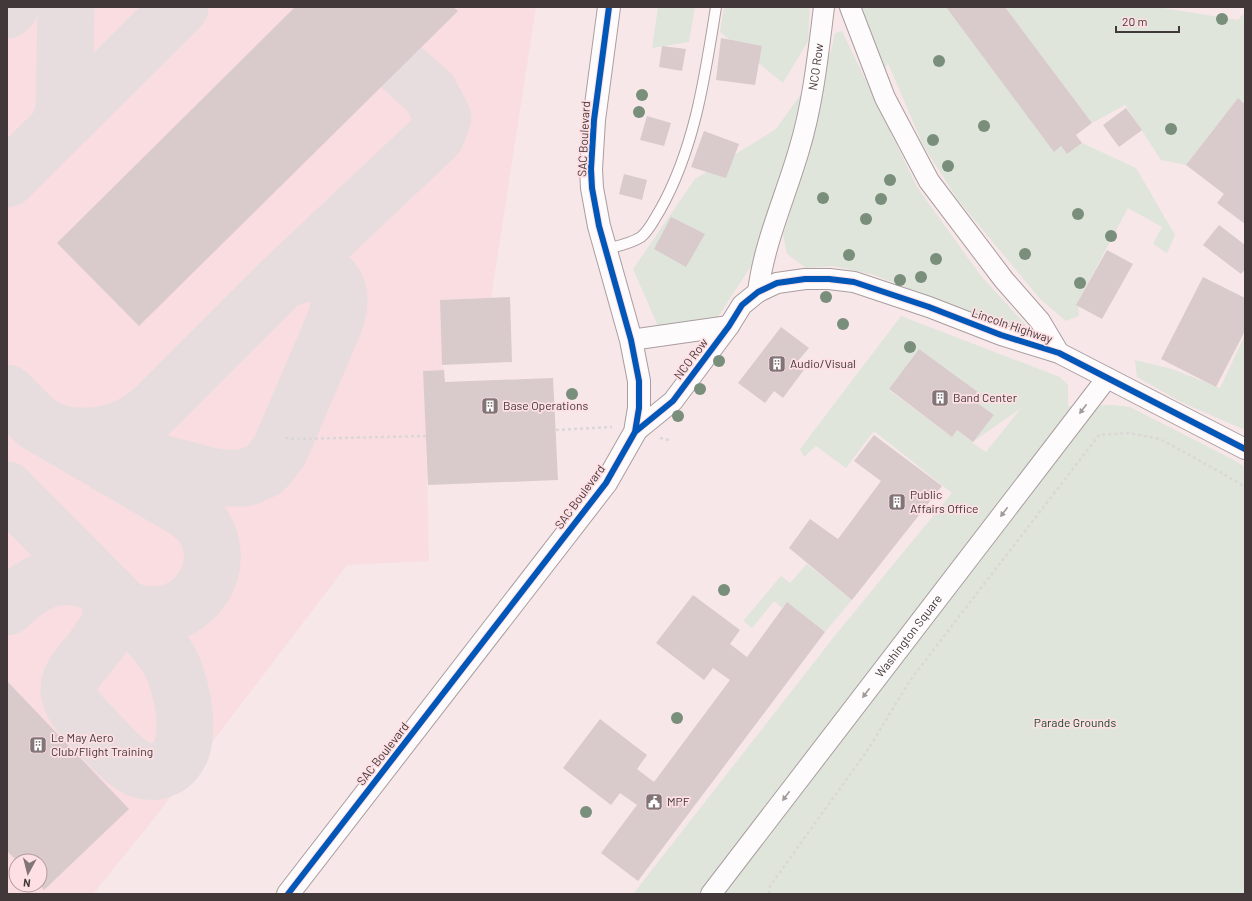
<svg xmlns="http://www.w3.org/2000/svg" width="1252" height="901" font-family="Barlow,sans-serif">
  <rect width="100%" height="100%" fill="#f7e7e9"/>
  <path fill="#f9dde1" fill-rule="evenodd" d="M7 7H536L491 298 440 300 442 365 444 370 423 371 426 436 429 561 347 565 153 820 93 894H7ZM16 861H40V885H16Z"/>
  <path fill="#dfe5db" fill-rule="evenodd" d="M658 7H695L689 42 652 48Z
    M724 7H810L808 41 783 83 720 32Z
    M853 7H946L1054 151 1061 146 1067 154 1082 143 1136 168 1175 235 1167 253 1153 244 1162 227 1128 208 1078 302 1079 316 1066 321 1041 300 957 199 923 145 888 63 884 70Z
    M1005 7H1157L1238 20 1242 15H1245V103L1238 98 1186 165 1161 160 1125 105 1092 123Z
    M842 31 917 187 981 276 1026 325 1021 332 874 275 833 266 806 268 787 254 783 235 791 210 759 254 716 320 658 326 633 269 695 179 776 129 831 52 835 33Z
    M901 316 1060 377 1068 385V406L1113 405 1130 407 1232 459 1245 467V894H633L837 633 952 493 874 431 846 468 816 446 804 457 800 449ZM919 349 982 395 976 402 994 415 973 442 957 430 952 437 889 390ZM1021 408 986 452 973 443V442Z
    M1245 335V430L1183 403 1137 377 1135 360 1172 369 1220 388Z
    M807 564 852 600 825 632 787 602 782 608 774 601 752 628 743 621 781 576 790 583Z"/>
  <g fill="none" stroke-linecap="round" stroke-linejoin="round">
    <path stroke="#e8ddde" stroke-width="57" d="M7 10 10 7
      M59 127 64 109 66 7
      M7 179 180 7
      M7 393 37 423 186 510C192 515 200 520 204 527 223 558 208 597 175 611 159 618 139 614 124 609
      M37 423C44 426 51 432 59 433 85 440 113 435 137 422 144 418 150 412 156 407L281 282 436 136 443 118 430 93 401 67
      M75 440 210 476 223 478H245L264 470 271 462 280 450 334 324C342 303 343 274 314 273 302 272 291 277 281 282
      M7 490C41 525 76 560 111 595 129 614 152 633 166 655 180 676 190 723 182 748 179 757 172 766 163 769 136 780 115 751 99 734 88 722 69 707 69 690 69 678 76 670 83 661 94 648 108 633 111 615 112 607 109 599 107 591
      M7 607C37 579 61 567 100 585"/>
  </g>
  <path fill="#d9cacc" d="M295 7H453L458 11 139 326 57 243Z
    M946 7H1005L1092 123 1076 135 1082 143 1067 154 1061 146 1054 152Z
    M721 38 762 46 755 85 716 80Z
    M662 46 686 49 682 71 659 67Z
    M1238 98 1245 104V224L1217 203 1224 194 1186 165Z
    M1126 108 1142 130 1119 147 1103 125Z
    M647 116 671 123 664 146 640 140Z
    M704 131 739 144 726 178 691 167Z
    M624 174 647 180 642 200 619 194Z
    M671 217 705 234 686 267 654 249Z
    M1219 225 1245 245V269L1241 274 1203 245Z
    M1107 250 1133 264 1102 319 1076 305Z
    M1203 277 1245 298V331L1216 387 1161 359Z
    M510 297 512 362 442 365 440 300Z
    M781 327 809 348 798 361 806 367 783 398 774 391 765 403 738 383Z
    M919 349 982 395 976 402 994 415 973 442 957 430 952 437 889 389Z
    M444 370 445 382 553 378 558 480 428 485 423 371Z
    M874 435 942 486 852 600 789 548 810 519 838 539 881 481 854 461Z
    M693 595 740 630 730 644 747 657 787 602 825 632 638 881 601 853 637 805 620 793 611 805 563 768 600 719 647 755 637 769 654 782 730 680 713 668 704 680 656 643Z
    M7 681 129 809 44 890 40 885V861H17L7 851Z"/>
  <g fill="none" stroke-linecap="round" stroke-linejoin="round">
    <defs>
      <path id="lane" d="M606 249C618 246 630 244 641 237 649 231 655 218 660 210 695 148 705 76 716 7"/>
      <g id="street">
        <path d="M850 7 885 98 929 181 1004 280 1040 321 1059 353"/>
        <path id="s1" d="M758 292C764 243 785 198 799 150 813 104 818 55 824 7"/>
        <path d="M631 340 729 326"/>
        <path d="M635 432 673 401 729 326 742 305 758 292 777 283 805 279H829L854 282 929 307 1001 335 1059 353 1245 449"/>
        <path id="s2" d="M711 894 1107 378"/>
      </g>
      <path id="secondary" d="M288 894 606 483 635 432 639 408V381L631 340 599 226 592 188 591 169 594 120 609 7"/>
    </defs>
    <use href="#lane" stroke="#a99d9f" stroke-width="12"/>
    <use href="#street" stroke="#a99d9f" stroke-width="22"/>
    <use href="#secondary" stroke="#a99d9f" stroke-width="24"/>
    <path stroke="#dbd7d7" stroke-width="2.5" stroke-dasharray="3 3" stroke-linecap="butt" d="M556 430 612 427
      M285 438 297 439 426 436
      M660 438 669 440
      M769 894 770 886 869 748 911 679 1099 435 1129 433 1160 439 1222 473 1245 487"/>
    <use href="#lane" stroke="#fefbfc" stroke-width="10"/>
    <use href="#street" stroke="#fefbfc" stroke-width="20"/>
    <use href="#secondary" stroke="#fefbfc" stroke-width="22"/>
    <defs>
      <path id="cycleway" d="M635 432 673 401 729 326 742 305 758 292 777 283 805 279H829L854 282 929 307 1001 335 1059 353 1245 449
        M288 894 606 483 635 432 639 408V381L631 340 599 226 592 188 591 169 594 120 609 7"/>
    </defs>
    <use href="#cycleway" stroke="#fee0e4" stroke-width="8"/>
    <use href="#cycleway" stroke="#0057b8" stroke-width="6"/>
  </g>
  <g fill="#7a8e7c">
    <circle cx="1222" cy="19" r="6"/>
    <circle cx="939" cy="61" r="6"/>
    <circle cx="642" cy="95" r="6"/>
    <circle cx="639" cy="112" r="6"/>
    <circle cx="984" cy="126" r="6"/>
    <circle cx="1171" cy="129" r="6"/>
    <circle cx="933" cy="140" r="6"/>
    <circle cx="948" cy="166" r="6"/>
    <circle cx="890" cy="180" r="6"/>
    <circle cx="823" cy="198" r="6"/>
    <circle cx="881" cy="199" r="6"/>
    <circle cx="1078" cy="214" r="6"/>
    <circle cx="866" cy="219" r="6"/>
    <circle cx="1111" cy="236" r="6"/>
    <circle cx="1025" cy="254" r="6"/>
    <circle cx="849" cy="255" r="6"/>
    <circle cx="936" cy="259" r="6"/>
    <circle cx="921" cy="277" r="6"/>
    <circle cx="900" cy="280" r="6"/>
    <circle cx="1080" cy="283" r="6"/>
    <circle cx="826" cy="297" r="6"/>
    <circle cx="843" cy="324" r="6"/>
    <circle cx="910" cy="347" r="6"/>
    <circle cx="719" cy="361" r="6"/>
    <circle cx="700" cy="389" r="6"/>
    <circle cx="572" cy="394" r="6"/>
    <circle cx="678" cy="416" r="6"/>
    <circle cx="724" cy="590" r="6"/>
    <circle cx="677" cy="718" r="6"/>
    <circle cx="586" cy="812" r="6"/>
  </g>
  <defs><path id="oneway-solid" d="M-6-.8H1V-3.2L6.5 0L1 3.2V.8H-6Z"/></defs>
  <g fill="#a09a9a">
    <use href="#oneway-solid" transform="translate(1083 409) rotate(127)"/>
    <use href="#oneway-solid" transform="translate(1004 512) rotate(127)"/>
    <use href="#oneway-solid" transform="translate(866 693) rotate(127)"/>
    <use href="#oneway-solid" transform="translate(786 796) rotate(127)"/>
  </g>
  <defs>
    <symbol id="building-square" viewBox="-11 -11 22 22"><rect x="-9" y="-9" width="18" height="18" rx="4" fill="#827577" stroke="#fee0e4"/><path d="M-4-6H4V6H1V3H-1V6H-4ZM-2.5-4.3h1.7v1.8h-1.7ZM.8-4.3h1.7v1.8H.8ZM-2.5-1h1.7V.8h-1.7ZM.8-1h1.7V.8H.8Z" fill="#fff"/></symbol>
    <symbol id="civic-square" viewBox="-11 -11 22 22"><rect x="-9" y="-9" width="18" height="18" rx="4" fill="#827577" stroke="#fee0e4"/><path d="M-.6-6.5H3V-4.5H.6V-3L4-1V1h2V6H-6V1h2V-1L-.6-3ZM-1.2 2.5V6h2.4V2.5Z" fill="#fff"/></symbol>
  </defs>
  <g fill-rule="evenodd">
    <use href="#building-square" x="767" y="354" width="20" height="20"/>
    <use href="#building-square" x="930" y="388" width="20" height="20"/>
    <use href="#building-square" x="480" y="396" width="20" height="20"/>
    <use href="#building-square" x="887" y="492" width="20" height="20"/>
    <use href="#building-square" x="28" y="735" width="20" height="20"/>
    <use href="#civic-square" x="644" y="792" width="20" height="20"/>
  </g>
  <g text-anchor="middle" stroke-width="3.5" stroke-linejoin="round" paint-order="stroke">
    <g font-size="12" fill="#433839" stroke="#fee0e4">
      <text dy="4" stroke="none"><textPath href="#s1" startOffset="233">NCO Row</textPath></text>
      <text transform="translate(584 139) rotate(-87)" y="4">SAC Boulevard</text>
      <text transform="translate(1012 326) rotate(19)" y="4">Lincoln Highway</text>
      <text transform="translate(691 359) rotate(-53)" y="4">NCO Row</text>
      <text transform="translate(580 497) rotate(-54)" y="4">SAC Boulevard</text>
      <text dy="4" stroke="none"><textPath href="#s2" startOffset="325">Washington Square</textPath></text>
      <text transform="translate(383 754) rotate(-52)" y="4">SAC Boulevard</text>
    </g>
    <g font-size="12" fill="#433839" stroke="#fee0e4" text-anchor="start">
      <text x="790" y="368">Audio/Visual</text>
      <text x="953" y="402">Band Center</text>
      <text x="503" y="410">Base Operations</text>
      <text x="910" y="499">Public<tspan x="910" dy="14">Affairs Office</tspan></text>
      <text x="51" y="742">Le May Aero<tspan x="51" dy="14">Club/Flight Training</tspan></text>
      <text x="667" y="806">MPF</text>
    </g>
    <g font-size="12" fill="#134623" stroke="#fee0e4">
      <text x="1075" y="727">Parade Grounds</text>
    </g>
  </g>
  <rect width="1252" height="901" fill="none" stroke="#433839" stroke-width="16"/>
  <g transform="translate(28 873) rotate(187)"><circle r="19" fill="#fee0e4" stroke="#b39da0"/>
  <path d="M0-3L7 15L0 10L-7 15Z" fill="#827577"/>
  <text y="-6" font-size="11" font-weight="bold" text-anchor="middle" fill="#433839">N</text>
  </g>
  <path d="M1116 26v6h63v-6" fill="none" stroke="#433839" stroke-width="2"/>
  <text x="1122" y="26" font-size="12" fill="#433839" stroke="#fee0e4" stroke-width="3" paint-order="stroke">20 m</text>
</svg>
